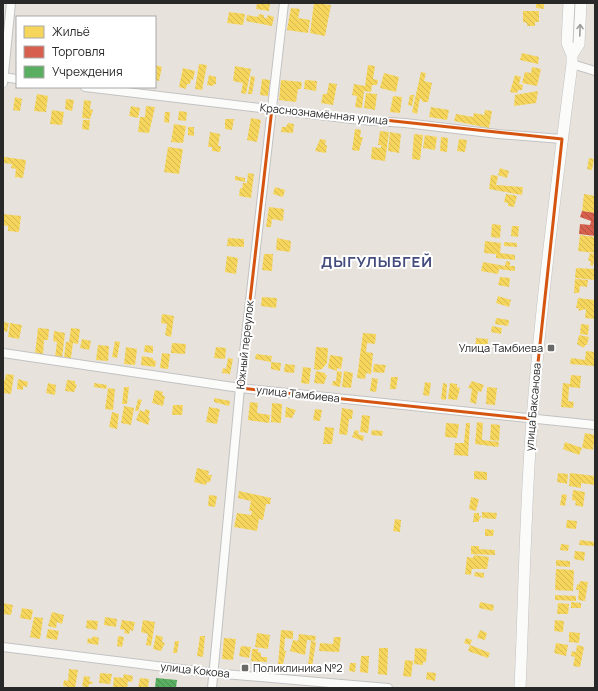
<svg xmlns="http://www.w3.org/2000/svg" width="598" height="691" font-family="Manrope,sans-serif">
  <defs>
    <pattern id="homes-back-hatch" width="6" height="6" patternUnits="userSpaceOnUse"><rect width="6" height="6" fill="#f6d55c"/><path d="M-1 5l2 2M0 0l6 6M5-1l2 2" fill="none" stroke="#d3b750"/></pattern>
    <pattern id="shops-back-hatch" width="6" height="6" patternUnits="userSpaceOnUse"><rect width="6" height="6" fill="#d6604d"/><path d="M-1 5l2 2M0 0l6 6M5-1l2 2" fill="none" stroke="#ae4f40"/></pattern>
    <pattern id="public-back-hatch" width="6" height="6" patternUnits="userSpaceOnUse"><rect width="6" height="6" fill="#5aae61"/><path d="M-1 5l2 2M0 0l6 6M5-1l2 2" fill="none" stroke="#4a8e50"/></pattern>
  </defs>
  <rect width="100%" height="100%" fill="#e7e3dc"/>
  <path fill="url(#homes-back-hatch)" d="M257 3H270L269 11 256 9Z
    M314 3 331 5 325 36 310 33Z
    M536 3H544V9L536 8Z
    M291 8 300 9 298 18 310 20 308 33 287 30Z
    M523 11H539V22H535V26H527V23L523 22Z
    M229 12 245 14 243 25 227 23Z
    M259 14 264 15V18H267L268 15 274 17 272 26 246 21 247 15 258 17Z
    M522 53 539 57 538 64 520 60Z
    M199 64 207 65 202 90 195 89Z
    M155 65 162 67 159 81 155 80Z
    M368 65 375 66 373 79 378 80 377 85H372L371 92 364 91 362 108 355 107 357 96 352 95 354 84 365 86Z
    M235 66 251 69 246 94 241 93 243 83 233 81Z
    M532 67 541 69 537 86 522 83 525 72 531 73Z
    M183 68 195 71 193 80 191 79 190 84H187L186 89 179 87Z
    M421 72 426 73 424 81 432 83 428 102H423L420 98 417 114 412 112Z
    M384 73 399 77 396 92 380 88Z
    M209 75 216 77V84H214L213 86 207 85Z
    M515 75 521 77 519 84 523 85 522 90H518L517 93 510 92Z
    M251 76 255 77 252 94H248Z
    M262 79 270 80 268 96 260 95Z
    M281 80 302 82 301 89H298L296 102 279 100Z
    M305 80 317 81 316 91 304 89Z
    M329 83 337 84 333 105 321 103 323 94H327Z
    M538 91 536 103 514 106 515 95Z
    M366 93 377 94 375 110 364 108Z
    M37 94 48 96 46 112 34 111Z
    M410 95H414L412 106 408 105Z
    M393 96 402 97 400 113 390 112Z
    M15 97 22 99 20 111 13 110Z
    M66 99 74 100 72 111 65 109Z
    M84 100 91 101 90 109 93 110 90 119 82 118Z
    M131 106 140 108 138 118 129 116Z
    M146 106 155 107 149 133 138 132 140 117H145Z
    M431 107 449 110 447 120 429 117Z
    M52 110 64 112 62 125 50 124Z
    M485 110 492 111 489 128 454 121 456 114 473 117 474 113 484 115Z
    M179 111 187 112 186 121 178 120Z
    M165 112H170L169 123 164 122Z
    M251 118 261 120 257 142 247 140Z
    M225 119H234L232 130 225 129Z
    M83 120H90L89 130 82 129Z
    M288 123 294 124 293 133 281 132 282 127H286Z
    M174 124 186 126 183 143 171 142Z
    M188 127H194V136L188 135Z
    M355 129 361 130 360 137H363L359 151 352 150Z
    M380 131 389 132 385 161 371 159 372 147 381 148V145H378Z
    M210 132 220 134 218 146H221L220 152 212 151V147H208Z
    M390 132 401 134 399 153 388 151Z
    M414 134 423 135 420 160 412 159Z
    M425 135 437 137 435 150 423 148Z
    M441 137 448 138 447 152 440 151Z
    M320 139 326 140 325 145H327L326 153 315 151Z
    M459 139 467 140 465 152 457 151Z
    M168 147 183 149 179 174 164 172Z
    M4 157 26 160 23 178 15 177 16 169 11 168 12 164 3 163Z
    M589 158 594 159 592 170 587 169Z
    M500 168 509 171 507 178 498 175Z
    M248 173 254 174 251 198 239 196 240 188 242 189 243 183H247Z
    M491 175 498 176 496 185 523 187 522 195 489 189Z
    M235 176 245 178V182L235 180Z
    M275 187 285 190 283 197 273 194Z
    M506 194 517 196 514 207 508 206V203L504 202Z
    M584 194 595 196V213L582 211Z
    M269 207 284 209 283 221 272 219 271 227H266Z
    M3 214 21 216 19 232 8 231V226L3 225Z
    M492 224 501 225 500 238 491 237Z
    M512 226H519L518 237 511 236Z
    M580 235 595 237V253L578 251Z
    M228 238 244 239V247L227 246Z
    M277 238 291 241 290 252 276 250Z
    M485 241 501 243 500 253 515 255V260L496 258V254L484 253Z
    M504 242 517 243V247L504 246Z
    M590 253 595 254 593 266 590 265 591 261H588Z
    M264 254H273L272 271 262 270Z
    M227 256 238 258 236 274 225 272Z
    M506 261 510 262V266H515V271L499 269 498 274 481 271 483 262 505 266Z
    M576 268 595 269V280L575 278Z
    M500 277 510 278 509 287 498 285Z
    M575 279 588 280 587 287 580 286 579 293H574Z
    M498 296 511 300 509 307 496 303Z
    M262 297 277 298 276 308 261 306Z
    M578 298 595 300V319L585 318 586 309 578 311 579 308H576Z
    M162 314 174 316 171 337 165 335 167 324 161 323Z
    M496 318 509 320 508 326 495 324Z
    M3 322 9 323 7 332 3 331Z
    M10 323 22 325 19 339 8 337Z
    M581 324 589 325 588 335 580 334Z
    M492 326 502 328 501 334 491 332Z
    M38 328 49 329 48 340H44L43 355 35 354Z
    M71 328 80 329 78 344 73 343 71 358H64L66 342H69Z
    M54 331 65 333 62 358 55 357 57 342 53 341Z
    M363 333 376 334 375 344 367 343 366 352 373 353 371 374 366 373 365 379 357 378Z
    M579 335 589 337 587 345H585L584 348 577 344Z
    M476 338 488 339 487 351 475 350Z
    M82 339 91 341 89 350 80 348Z
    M115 341 120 342 117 358 112 357Z
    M172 343 186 344 185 354 171 353Z
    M98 345 109 346 108 361 96 360Z
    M145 345 153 346V353L144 352Z
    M126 347 137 349 135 365 124 364Z
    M216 347 226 348 225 359 214 358Z
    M316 347 328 348 327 363 322 369 318 370 314 369Z
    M586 351 595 352V366L570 364 571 358 585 360Z
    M162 353 170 354 168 369 160 368Z
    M256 354 272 356 271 362 255 359Z
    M330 355 343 357 341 369 337 368V371L328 368Z
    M142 356 153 358V360L156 361 155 367 141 365Z
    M228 358 233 359 230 374 222 373 223 368 226 369Z
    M271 362 281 363 280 371 271 369Z
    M285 364 295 365 294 373 284 372Z
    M374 364 386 365 384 373 373 372Z
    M303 367 311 368 309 384 301 383Z
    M316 371 325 373V375H327L324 384 314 383Z
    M337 371 342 372 340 387 332 385 333 381H336Z
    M344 371 353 373 351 388 342 387Z
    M6 374 14 375 11 394 3 393V380H5Z
    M571 375 581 376 580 388 569 387 568 401 574 402 573 408 561 407 563 383 570 384Z
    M391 377H398L396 389H390Z
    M372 378 378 379 376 392 370 391Z
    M18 379 28 382 27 387 23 386V390L17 389Z
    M67 380 75 381V384L77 385 74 392 65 391Z
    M472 381 484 385 481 392 478 391 476 404 470 402 472 389 468 388Z
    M425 382 431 383 429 396 423 395Z
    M48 383 56 385 55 395 46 393Z
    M94 383 107 385 106 389 94 387Z
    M443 383 447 384 446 400 441 399Z
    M450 383 457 384V387L460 388 457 400 448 399Z
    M124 387H129L127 404H122Z
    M487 387 497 388 495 405 486 404Z
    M108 388 115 389 113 410 105 409Z
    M155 390 163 392 162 395 165 396 163 406 152 403Z
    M214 398 230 401 229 406 214 402Z
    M138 399 142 400 138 411H135Z
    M250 402 258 403 257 413 270 415 269 423 248 420Z
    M272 403 282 404 281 423 271 422Z
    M173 405H183L182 415H172Z
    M124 406 134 408 131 425 121 423Z
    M209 407 220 409 217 424 206 422Z
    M286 407 296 410 292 418 285 417Z
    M342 408 353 410 352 419H349L347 435 339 434Z
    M146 409 150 411 148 418H150L148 425 136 420 140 410 144 412Z
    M315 409 322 410 320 421 313 420Z
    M112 412 119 414 117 429 109 427Z
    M362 415 370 416 368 433 360 432Z
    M477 422 483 423 482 440 499 442 498 447 475 444Z
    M446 423 459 424 457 438 445 437Z
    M466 423H470L468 456 454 455 455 443H464Z
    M491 424 500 425 499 441 490 440Z
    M325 427 334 428 332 444H323Z
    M355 430 359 431 358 434 364 436 363 441 352 437Z
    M372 430 383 431 382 436 371 435Z
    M585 433 595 435 593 450 582 448Z
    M565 442 582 448 579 455 563 449Z
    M197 468 209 471 208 475H212L210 482H207L206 485 194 482Z
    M474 471 487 472V480L474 479Z
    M558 473 568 474 567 484 557 482Z
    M570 473 595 476V485L581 483V488L569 486Z
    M573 490 585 492 583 507 575 505 576 501 572 500Z
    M239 491 271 498 270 504H266L263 520 259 519 257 531 234 527 237 513 251 515 252 511H249L251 501 238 498Z
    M562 494 567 495 565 506 560 505Z
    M209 495 217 496 215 507 208 506Z
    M471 497 479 499 476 511 469 509Z
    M482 512 497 513 496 519 482 518Z
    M474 513H479V516H481L478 522H473Z
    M395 519 401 520 400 532 393 531Z
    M567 520 577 521 576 529 566 528Z
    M485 529 494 530 493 536H485Z
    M580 540 595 542 594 546 579 545Z
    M561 544 569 545 568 551 560 550Z
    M471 546H479V549L495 550V555L471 554Z
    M575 551 585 552 584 561 574 559Z
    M474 555 489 557 487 569H472L471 575 465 574 467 557 473 558Z
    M556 560 570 561V567L556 566Z
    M556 569 574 570 573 591 555 590Z
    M475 572 484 573V578L474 576Z
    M580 581 588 582 585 601 578 600 579 590H576L577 584 579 585Z
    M555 595 576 596V601L555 600Z
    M480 602 494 605 493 611 479 608Z
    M571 602 581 603V608H571Z
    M3 603 13 605 11 615 3 614Z
    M558 603 569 604 568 614H557Z
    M22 608 33 610 31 620 20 618Z
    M52 612 64 615 62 624 57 622 56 628 48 626Z
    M34 617 43 618 40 639 30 637Z
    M105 617 117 619 116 627 104 625Z
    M87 620 98 621 97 630 86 628Z
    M122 620 135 622 133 631 130 630 129 634 124 633 125 630 120 629Z
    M143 620 155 622 151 646 146 645 148 634 141 632Z
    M555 620 564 621 563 632 554 631Z
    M48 629 59 631 57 640 46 638Z
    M281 630 293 631V639L285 638 284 651H286L283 664H278Z
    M480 630 487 633 485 640 477 638Z
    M569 632 580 633 579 643 569 642Z
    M257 633 270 635 268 649 255 647Z
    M299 634 316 636 315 641 307 640 305 655 290 651 293 640 298 641Z
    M156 635 163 637 162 642 165 643 161 651 153 649Z
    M93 636 99 638 98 645 87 643 88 638 92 639Z
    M118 636 124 637 122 647 117 646Z
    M200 636H205L203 657 197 656Z
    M334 637H341L339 652 319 651 320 643 333 644Z
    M224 638 236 639 233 660 222 659Z
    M466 638 472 640 470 645 464 643Z
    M175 641H179L177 653H173Z
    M311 641 316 642 312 667 308 666Z
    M556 643 568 645 566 656 554 653Z
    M470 645 490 653 488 658 468 651Z
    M577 645 584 647 580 667 573 666 575 657 571 656 572 651 576 652Z
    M241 646 251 647 249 658 239 656Z
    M379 648H388L387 675 378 674Z
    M415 648 427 649 426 662H423V665L414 664Z
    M252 649H258V652L261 653V657H267V662L251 661Z
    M361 656H369L368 673 360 672Z
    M405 660 413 661 411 677 403 676Z
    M350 663H356L355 672 349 671Z
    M69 669 78 670 75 688 63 686 64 680 68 681Z
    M427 672 436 673 435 681 426 679Z
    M100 673 112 674 110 684 99 683Z
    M124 674 133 676 132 682 128 681 127 688H113L114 677 123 678Z
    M84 676 90 677 89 681 93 682 92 684H89L88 688 82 686Z
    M140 678 149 679 148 688H138Z"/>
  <path fill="url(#shops-back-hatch)" d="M582 211 595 213V236L579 234 580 224 590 225 591 221 580 217Z"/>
  <path fill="url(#public-back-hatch)" d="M156 678 177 680 176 688H155Z"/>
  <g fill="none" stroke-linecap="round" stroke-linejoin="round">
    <defs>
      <path id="minor" d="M572 64 595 71
        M3 77 17 79
        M3 83 11 3
        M85 87 360 120 405 123 498 134 562 139
        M3 353 240 388 595 425
        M3 647 213 673 388 688
        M212 688 240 388 284 3"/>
      <path id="secondary" d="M572 55 579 44 581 3
        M520 688C524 599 525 509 532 421 541 301 557 182 572 64V55L567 43 569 3"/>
    </defs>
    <use href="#minor" stroke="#c3c2c3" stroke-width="10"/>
    <use href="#secondary" stroke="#c3c2c3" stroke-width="12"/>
    <use href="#minor" stroke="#fbfbfa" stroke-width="8"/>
    <use href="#secondary" stroke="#fbfbfa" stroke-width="11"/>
  </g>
  <defs><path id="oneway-shaft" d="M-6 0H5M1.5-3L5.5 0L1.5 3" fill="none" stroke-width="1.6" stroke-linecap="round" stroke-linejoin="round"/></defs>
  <use stroke="#9c9c9c" href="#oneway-shaft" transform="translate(580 30) rotate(-88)"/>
  <path fill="none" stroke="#d5540f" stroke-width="3" stroke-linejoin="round" d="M272 108 562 139 532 419 240 388Z"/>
  <g fill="#6b6967" stroke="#fff" stroke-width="1.5">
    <rect x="547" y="344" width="8" height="8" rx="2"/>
    <rect x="241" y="664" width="8" height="8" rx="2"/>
  </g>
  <g text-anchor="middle" stroke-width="4" stroke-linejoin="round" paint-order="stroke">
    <g font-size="11" fill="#282828" stroke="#fff">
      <text transform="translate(324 114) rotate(6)" y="4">Краснознамённая улица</text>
      <text transform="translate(245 345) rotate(-84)" y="4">Южный переулок</text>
      <text transform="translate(298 394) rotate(6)" y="4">улица Тамбиева</text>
      <text transform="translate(533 407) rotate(-85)" y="4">улица Баксанова</text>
      <text transform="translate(195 670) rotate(6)" y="4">улица Кокова</text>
    </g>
    <g font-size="11" fill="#282828" stroke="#fff" text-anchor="end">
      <text x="543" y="352">Улица Тамбиева</text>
      <text x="253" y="672" text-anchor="start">Поликлиника №2</text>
    </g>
    <g font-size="15" font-weight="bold" letter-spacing="1" fill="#434c7d" stroke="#fff">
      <text x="377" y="267">ДЫГУЛЫБГЕЙ</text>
    </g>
  </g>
  <rect width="598" height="691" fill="none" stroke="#282828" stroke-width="8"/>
  <rect x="16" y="16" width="140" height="72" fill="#ffffff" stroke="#a9a9a9"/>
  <rect x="24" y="26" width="20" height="12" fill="#f6d55c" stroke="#a9a9a9"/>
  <text x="52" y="36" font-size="12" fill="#282828">Жильё</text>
  <rect x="24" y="46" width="20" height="12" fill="#d6604d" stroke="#a9a9a9"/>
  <text x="52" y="56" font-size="12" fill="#282828">Торговля</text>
  <rect x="24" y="66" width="20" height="12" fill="#5aae61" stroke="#a9a9a9"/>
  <text x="52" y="76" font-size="12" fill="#282828">Учреждения</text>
</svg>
